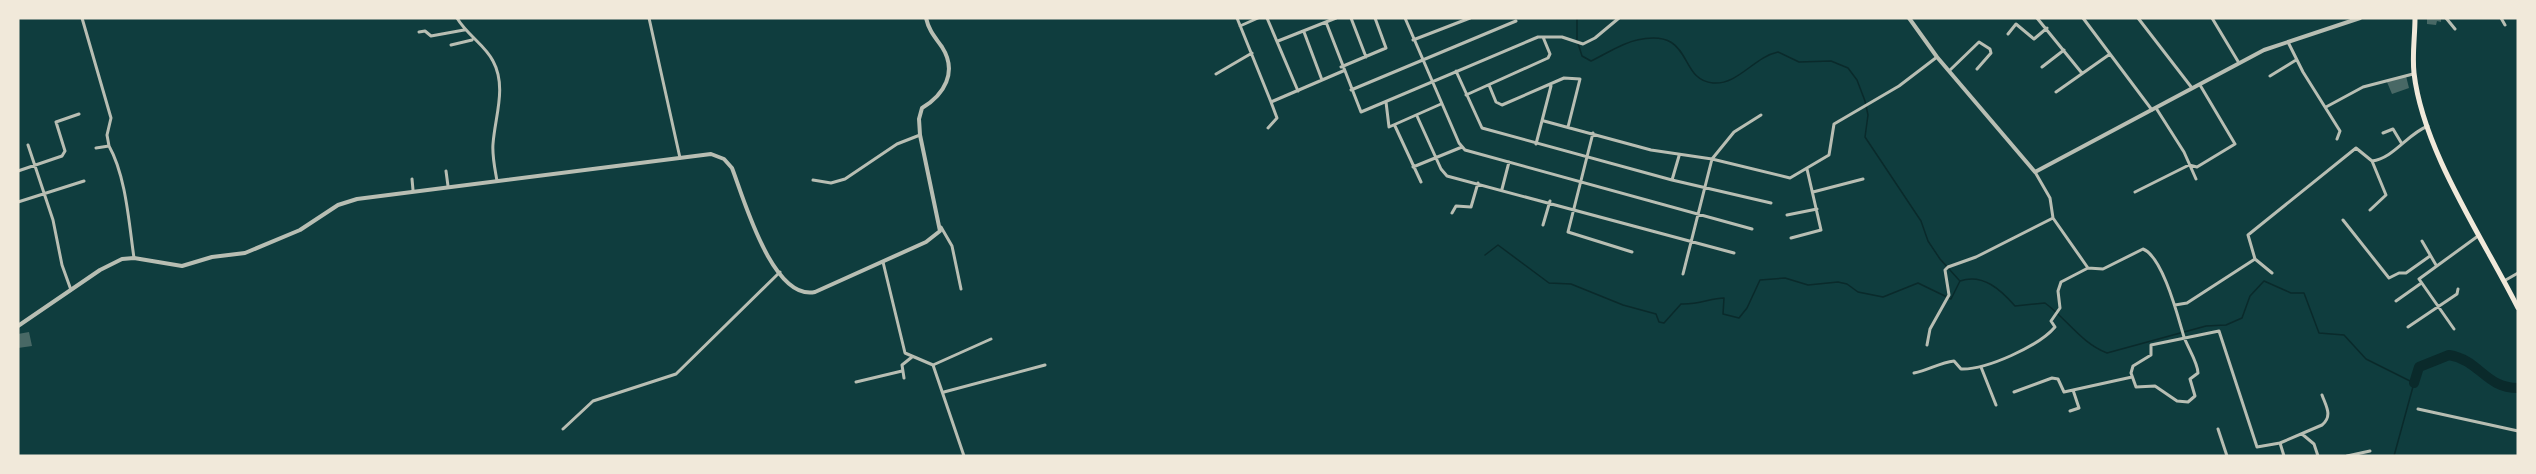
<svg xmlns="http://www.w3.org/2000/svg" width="2536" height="474" font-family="'Public Sans',sans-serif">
  <rect width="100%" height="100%" fill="#0f3d3e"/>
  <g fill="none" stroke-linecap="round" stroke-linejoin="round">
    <path stroke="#0a2a2b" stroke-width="1.5" d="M1577 18V40L1582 56 1591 61C1606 54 1622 43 1637 40 1695 27 1677 80 1713 83 1738 85 1754 57 1778 52L1799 62 1831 61 1848 68 1857 80 1865 101 1868 115 1865 137 1921 221 1928 241 1940 259 1959 280
      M1485 255 1498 245 1549 283 1571 284 1623 305 1656 314 1659 322 1664 323 1681 304C1698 305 1711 298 1724 298L1723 314 1739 318 1747 308 1760 280 1785 278 1808 285 1838 282 1847 284 1858 292 1883 297 1918 283 1951 299 1960 281C1983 273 2001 290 2015 306L2045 303C2067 319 2081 343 2107 353L2206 326 2226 325 2242 318 2250 296 2264 281 2291 293H2304L2319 333 2344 335 2366 359 2414 383 2394 456"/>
    <path stroke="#0a2a2b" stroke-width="10" d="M2414 383 2419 367 2449 355C2480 360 2485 388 2518 388"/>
  </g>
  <path fill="#486865" d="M2427 18H2441V22L2437 21 2436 25 2427 24Z
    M2406 76 2409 88 2392 94 2387 82Z
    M29 332 32 346 18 348V334Z"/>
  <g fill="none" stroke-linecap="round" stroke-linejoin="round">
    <path stroke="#b8beb3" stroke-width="3" d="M82 18 111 118 107 135 109 146
      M457 18C467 35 485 45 493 61 507 87 495 116 493 144 492 156 495 169 497 181
      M649 18 680 158
      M1237 18 1271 102 1343 71
      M1267 18 1298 91
      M1351 18 1366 57
      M1405 18 1459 143 1465 150 1752 229
      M2037 18 2081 72
      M2083 18 2152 110
      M2138 18 2192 88
      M2212 18 2239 63
      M2446 18 2455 29
      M2501 18 2505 25
      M1326 22 1361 112 1538 37H1562L1583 44 1595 38 1619 18
      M1240 26 1258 18
      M419 32 425 31 431 36 464 30
      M1304 32 1322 80
      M2008 34 2016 24 2034 39 2047 28
      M1413 40 1470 18
      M1278 41 1336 18
      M2288 42 2303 72 2340 131 2337 139
      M451 45 472 40
      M1341 67 1386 48 1375 18
      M2042 67 2064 50
      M1456 71 1482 128 1672 180 1771 203
      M1949 71 1979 42 1990 49 1991 53 1977 69
      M1216 74 1252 53
      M2270 76 2296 60
      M1489 85 1496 102 1502 105 1564 78 1580 79 1568 127
      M1351 90 1516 21
      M2056 92 2110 54
      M1466 95 1548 58 1550 54 1543 37
      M1386 102 1389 127 1441 104
      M2326 107 2363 87 2413 74
      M2156 108 2184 152 2196 179
      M1417 116 1441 169 1447 176 1734 253
      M1544 121 1651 150 1712 159 1790 178 1829 155 1834 124 1899 86 1937 57
      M1395 126 1421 182
      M1268 128 1277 118 1271 102
      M1593 133 1568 232 1632 252
      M2383 133 2393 129 2402 144
      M1536 144 1551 86
      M28 145 53 220 62 265 71 290
      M96 148 109 146C126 176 129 224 134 258
      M2372 161C2394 158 2407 134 2428 126
      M1413 167 1462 147
      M18 171 62 156 65 151 56 122 79 114
      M446 171 448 186
      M2035 172 2050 198 2053 218 2088 268 2103 269 2143 249C2163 257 2178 317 2184 337 2188 348 2198 363 2198 373L2190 379 2195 396 2188 402 2177 401 2155 386 2136 387 2131 373 2133 366 2151 355V345L2219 331 2257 447 2280 443
      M412 179 413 190
      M813 180 831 183 845 179 897 144 920 135
      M1672 180 1679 156
      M1502 189 1509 162
      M1813 192 1863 179
      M2135 192 2189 165 2197 167 2235 144 2200 85
      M18 202 84 181
      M1452 213 1456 206 1471 207 1478 183
      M1787 215 1817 209
      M2343 220 2389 278 2399 273H2406L2430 256
      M1543 225 1550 201
      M941 227 952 246 961 289
      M1791 238 1821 230 1807 169
      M2422 241 2436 265
      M2255 259 2248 235 2356 148 2372 161 2386 195 2370 210
      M2255 259 2272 273
      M883 262 905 353 933 365 964 456
      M1683 274 1712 159 1734 132 1761 115
      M2504 281 2518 273
      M2396 301 2420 284
      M2175 305 2187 303 2255 259
      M2408 327 2457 294 2458 289
      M2454 329 2419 279 2478 236
      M1927 345 1930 329 1949 295 1945 270 1948 267 1976 257 2053 218
      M933 365 991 339
      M1981 367 1996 405
      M1914 373C1929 370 1939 363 1954 361L1961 369C1986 370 2039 346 2055 327L2051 321 2060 308 2058 291 2061 282 2088 268
      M904 378 902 365 912 357
      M856 382 902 371
      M944 392 1045 365
      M2014 392 2052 378 2058 379 2064 392 2132 377
      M2418 409 2518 431
      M2070 411 2079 408 2073 390
      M563 429 593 401 676 374 780 272
      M2218 429 2227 456
      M2302 434 2314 444 2318 456
      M2284 456 2280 443 2322 425C2333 416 2326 406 2322 395
      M2347 456 2370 451"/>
    <path stroke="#b8beb3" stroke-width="4" d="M1909 18 1937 57 2035 172 2264 50 2360 18
      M18 326 100 270 122 259 134 258 182 266 212 257 245 253 300 230 338 205 357 199 711 154 724 159 732 168C743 196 772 301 815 292L926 242 940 231 920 135 919 119 922 108C944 95 958 72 942 47 935 37 929 31 926 18"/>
    <path stroke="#f1e9da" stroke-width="5" d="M2415 18C2415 36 2412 55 2414 73 2423 151 2483 238 2518 308"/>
  </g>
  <rect width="2536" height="474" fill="none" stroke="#f1e9da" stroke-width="39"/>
</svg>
